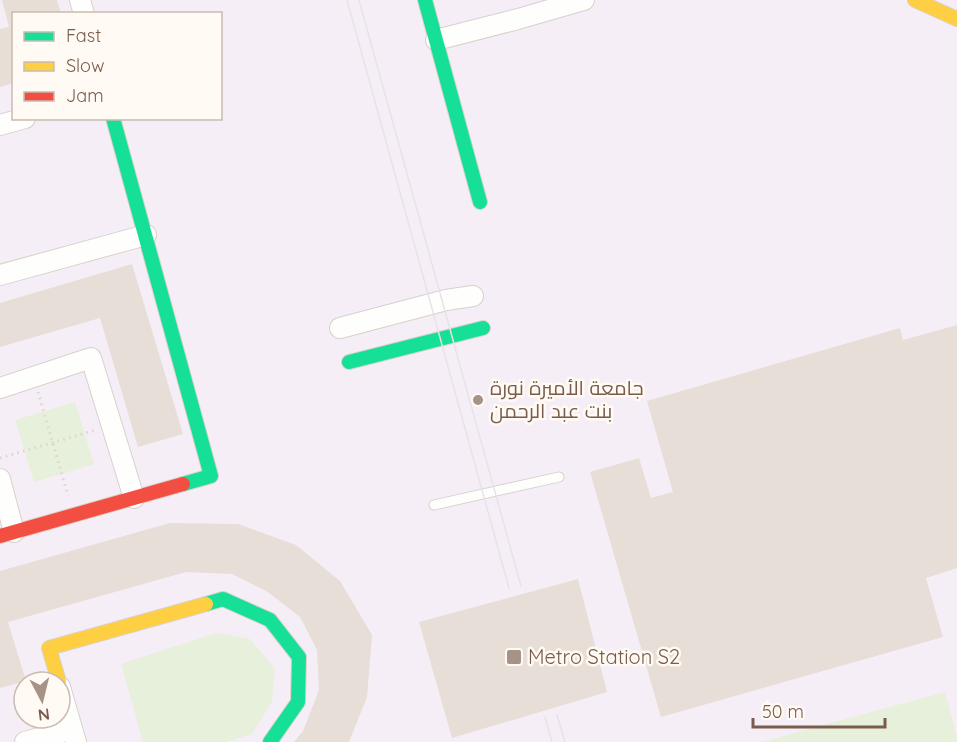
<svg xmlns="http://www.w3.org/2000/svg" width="957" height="742" font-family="Quicksand,Cairo,sans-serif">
  <rect width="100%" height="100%" fill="#f9f5f0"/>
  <path fill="#f6eef6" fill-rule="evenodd" d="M0 0H957V742H0ZM14 14H220V118H14ZM24 682H60V718H24Z"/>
  <path fill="#e7f0db" d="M75 402 94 464 34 482 15 420Z
    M216 633 250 639 275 669 272 702 252 734 226 742H143L121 664Z
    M945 692 957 737V742H761Z"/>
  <path fill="#e6ded7" d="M2 0H57L61 14H14V83L0 87V29L9 27Z
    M132 264 183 434 138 447 100 318 0 347V303Z
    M957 325V568L926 578 943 637 661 717 590 472 639 458 651 498 673 492 647 401 900 328 903 340Z
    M170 523 238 524 296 545 340 581 372 635 367 697 349 742H294L303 731 319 690 317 650 300 617 268 592 232 574 186 572 8 622 26 681 0 688V571Z
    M578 579 607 692 452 738 419 622Z"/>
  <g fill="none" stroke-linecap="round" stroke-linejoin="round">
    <defs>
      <path id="lane" d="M434 505 559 477"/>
      <path id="street" d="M80 0 84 14
        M436 40 518 19 584 0
        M0 125 25 118
        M0 275 146 235
        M340 328 446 300 473 296
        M0 388 91 358 134 498
        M0 479 14 532
        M60 687 76 742
        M25 742 72 729"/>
      <path id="fast" d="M425 0 480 202
        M113 118 211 476 183 484
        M349 362 483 328
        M206 604 223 599 270 620 299 657 298 702 270 742"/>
      <path id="slow" d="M915 0 957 19
        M59 682 49 648 206 604"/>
      <path id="jam" d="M0 536 183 484"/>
    </defs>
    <use href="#lane" stroke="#d7d1cb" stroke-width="11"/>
    <use href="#street" stroke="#d7d1cb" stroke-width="22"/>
    <use href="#fast" stroke="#d9d2cb" stroke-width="16"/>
    <use href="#slow" stroke="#d9d2cb" stroke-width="16"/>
    <use href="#jam" stroke="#d9d2cb" stroke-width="16"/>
    <path stroke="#dcd5d0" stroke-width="3" stroke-dasharray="1.5 4.5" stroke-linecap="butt" d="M38 392 68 496
      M0 458 96 430"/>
    <use href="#lane" stroke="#fefefd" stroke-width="9"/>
    <use href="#street" stroke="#fefefd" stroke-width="20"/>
    <use href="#fast" stroke="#16e098" stroke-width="14"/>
    <use href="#slow" stroke="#ffcf43" stroke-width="14"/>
    <use href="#jam" stroke="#f24e42" stroke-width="14"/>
    <path stroke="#e6e3e7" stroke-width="1.5" d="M347 0 509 588
      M359 0 521 586
      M557 715 565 742
      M545 717 552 742"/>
  </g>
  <g fill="#a69286" stroke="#fffaf3" stroke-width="2">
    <circle cx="478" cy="400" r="6"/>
    <rect x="506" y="649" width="16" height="16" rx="3"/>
  </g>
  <g text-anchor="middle" stroke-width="5" stroke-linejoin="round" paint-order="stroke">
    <g font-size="20" fill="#7a5c4d" stroke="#fffaf3" text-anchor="start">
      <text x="490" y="395">جامعة الأميرة نورة<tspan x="490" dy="23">بنت عبد الرحمن</tspan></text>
      <text x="528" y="664">Metro Station S2</text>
    </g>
  </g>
  <rect x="12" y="12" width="210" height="108" fill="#fffaf3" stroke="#cabbb1" stroke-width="1.5"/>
  <rect x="24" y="32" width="30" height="9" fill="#16e098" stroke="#cabbb1" stroke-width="1.5"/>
  <text x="66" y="42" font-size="18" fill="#7a5c4d">Fast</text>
  <rect x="24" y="62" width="30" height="9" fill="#ffcf43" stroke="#cabbb1" stroke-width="1.5"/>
  <text x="66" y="72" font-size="18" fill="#7a5c4d">Slow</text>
  <rect x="24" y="92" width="30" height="9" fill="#f24e42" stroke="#cabbb1" stroke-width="1.5"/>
  <text x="66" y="102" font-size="18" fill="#7a5c4d">Jam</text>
  <g transform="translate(42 700) rotate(173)"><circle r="28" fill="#fffaf3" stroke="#cabbb1" stroke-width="1.5"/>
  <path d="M0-4.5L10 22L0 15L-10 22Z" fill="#a69286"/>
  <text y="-9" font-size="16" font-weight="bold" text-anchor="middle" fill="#7a5c4d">N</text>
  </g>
  <path d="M753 718v9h132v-9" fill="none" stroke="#7a5c4d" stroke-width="3"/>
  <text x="762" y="718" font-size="18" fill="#7a5c4d" stroke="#fffaf3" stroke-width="4.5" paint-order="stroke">50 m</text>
</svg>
